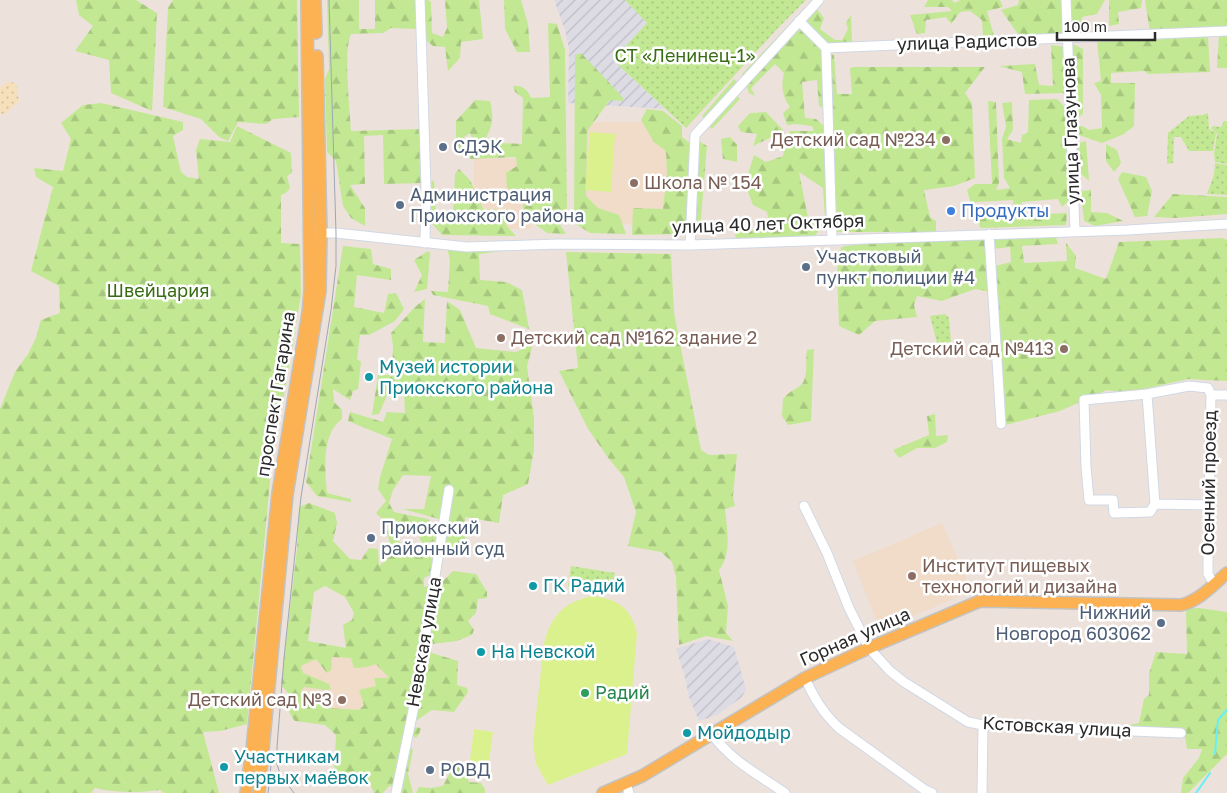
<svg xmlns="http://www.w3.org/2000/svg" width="1227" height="793" font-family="'Golos Text',sans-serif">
  <defs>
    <pattern id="industrial-furrows" width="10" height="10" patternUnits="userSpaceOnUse" patternTransform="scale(1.25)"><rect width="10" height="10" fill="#dddce5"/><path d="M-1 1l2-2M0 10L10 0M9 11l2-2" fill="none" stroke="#bebdc5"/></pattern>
    <pattern id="green-dots" width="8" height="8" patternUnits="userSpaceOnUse" patternTransform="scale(1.25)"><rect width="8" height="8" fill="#c2e893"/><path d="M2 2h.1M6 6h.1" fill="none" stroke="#a7c77f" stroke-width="1.8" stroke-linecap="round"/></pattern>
    <pattern id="forest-firs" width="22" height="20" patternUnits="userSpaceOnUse" patternTransform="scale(1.25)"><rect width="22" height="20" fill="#c2e893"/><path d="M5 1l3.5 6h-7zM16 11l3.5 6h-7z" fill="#a7c77f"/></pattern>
    <pattern id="sand-dots" width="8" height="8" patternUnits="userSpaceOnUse" patternTransform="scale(1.25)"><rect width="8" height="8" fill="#f5e0bb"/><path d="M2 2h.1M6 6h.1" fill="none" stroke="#d2c0a1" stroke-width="1.8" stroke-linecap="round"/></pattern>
  </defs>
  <rect width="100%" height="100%" fill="#ede2db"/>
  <path fill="url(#industrial-furrows)" d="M554 0H625L647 23 613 60 665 109 568 103 569 49 565 30Z
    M708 639 734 647 746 689 742 697 717 715 699 721 689 697 684 674 676 649Z"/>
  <path fill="#f0dcc9" d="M584 122H662L681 228 583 221Z
    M474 158 533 159 531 229H474Z
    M942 523 972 591 880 630 853 561Z
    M300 649 391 658 386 725 294 717Z"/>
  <path fill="url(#green-dots)" d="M625 0H806L778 28 686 128 613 60 647 23Z
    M1208 113 1209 129 1216 133 1213 151H1189L1181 137H1174L1173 163 1167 164 1168 133 1189 116 1202 115Z
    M1224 121H1227V164L1215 162 1214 154 1217 134 1211 128 1213 126 1221 127Z
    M1215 163 1227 165V195L1207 194 1214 175Z
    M945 314 949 318 951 342 937 343 930 316Z
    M571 566 615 573 612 593 568 586Z"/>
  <path fill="url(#forest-firs)" fill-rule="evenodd" d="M76 0H136L157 13 152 111 111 93 109 60 75 51 93 26 79 15Z
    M173 0H297L299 117 273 119 266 124 238 122 228 141 219 137 201 119 163 107 168 8Z
    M327 0H359V29H375V0H417L418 29 391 28 383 33 351 34C343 50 350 110 351 131L421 129 423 183 384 184 383 135 364 136 365 184 350 185 365 208V226L351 218 343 206 336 161 327 152 325 79 329 69Z
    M423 0H428L431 2 432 33 443 37 447 28 445 0H479L483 39 461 42 460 58 448 71 445 47 433 46 423 38Z
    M504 0H521L528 24 530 52H517L505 29Z
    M928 0H952L955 3 960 0H1000L1003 7 987 11 994 36 983 37 982 20 970 11 960 12 951 24 946 17 926 20 925 33 917 34 910 15 952 11 948 7H924Z
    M1019 0H1061L1062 34 1020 37 1001 10 1018 5Z
    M1070 0H1105L1097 14 1082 17 1080 31 1071 32Z
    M1109 0H1142L1141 8 1118 12 1119 24 1109 26Z
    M1145 0H1227V28L1150 32Z
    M816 8 824 18 820 29 835 40H842L848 29 846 23 851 15 852 44 828 45 805 19Z
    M548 23 557 24 565 50 567 213 558 222 566 234 547 233 525 217 521 193 507 188 506 173 517 166 516 157 470 159 469 146 500 143 522 144 523 98 515 92 513 86C522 85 528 90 531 98L550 97Z
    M800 26 822 47 825 109 819 106 817 80 802 82 805 118 816 119 827 129 829 219 825 218 823 188 799 172 809 223 826 224 813 237 736 240 735 232 770 229 767 212 753 205 745 184 754 155 766 162 783 156 785 144 790 131H814L812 126 796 124 787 125 783 113 790 107C782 96 781 86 784 73L775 64 751 88 755 96 749 93 742 74 786 28Z
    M1219 34H1227V68H1217Z
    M1208 36 1210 72 1148 74 1145 71 1111 73V83H1135L1134 126 1124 134 1102 143 1079 135 1076 126H1082L1089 130 1102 128 1101 95 1094 83 1101 81 1097 40Z
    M1071 43 1083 49V114L1074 120Z
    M1051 45 1064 47 1065 93 1025 94 1022 72 999 66 1035 64 1039 85 1053 86Z
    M581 53 617 91 625 101 610 100 587 131 586 196 598 208 619 215 626 234 590 233 574 223 575 55Z
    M829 54 834 55 837 94H852L850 68 855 67H985L965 93 972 103 975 178 954 186 924 190 930 217 936 221V232H836Z
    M734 79 737 82 732 88 740 99 712 129 702 116Z
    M1057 99 1069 111 1071 199 1062 207 1058 199 1022 202 1020 212H1014L1013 200 976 202 973 211 967 190 975 184H992L988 101 996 102 999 183 996 190 1010 188 1004 178 1002 139 1006 127 1002 103 1012 102 1013 130 1007 139 1021 143 1022 135 1028 133 1029 100Z
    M475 100 490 101C494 117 493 125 485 140L473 139 470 133 463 138 461 155 456 147V121Z
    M101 103 183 122V130L173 136 181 172 187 177 199 179 196 150 200 139 230 142 237 126 291 153 292 173 287 176 290 188 286 193 281 195V243L300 244 301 295 271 471 247 724 220 731 203 732 219 793H164L160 790C139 793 115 793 95 788L91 793H0V409L15 372 28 354 36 338 41 320 60 313 59 286 31 271 53 187 36 177 34 168 63 171 71 139 61 123 83 105Z
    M647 109 663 111 682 126V137L691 144 688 229 680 234 632 235 633 208 663 209 667 173 666 151 654 142 641 120Z
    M766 112 784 131 753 146 757 134 741 132 738 126 750 113Z
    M730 137 737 145V162L723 159 721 139Z
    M697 140 707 146 700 230 693 228Z
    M1086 141 1089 181 1077 170 1076 144Z
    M1106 144 1117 150 1121 163 1114 172 1106 161Z
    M459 169 470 180 483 209 513 210 505 224 516 236 442 235 428 219 430 183 434 180 436 214H453L455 174Z
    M1122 172 1146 177 1152 191 1147 216 1135 217 1118 179Z
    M1091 190V212L1107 213 1123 221 1095 226 1084 221 1081 191Z
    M1173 194 1227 197V214L1175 218 1154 217Z
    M1067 213 1066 225 981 228 974 217Z
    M1055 234 1058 244 1022 246 1024 263 1067 261 1066 243 1076 256 1075 268 1106 279 1119 242 1222 238 1227 240V381L1188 379 1126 393 1107 390 1060 411 1005 425 991 297 986 291 975 289 942 301 917 296 914 305 917 317 875 321 859 335 839 326 837 271 841 247 869 243 987 237 985 264 991 267 1011 262 1010 247 993 249 992 237Z
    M343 246 371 249 373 264 391 269V280L357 275 354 307 384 313 388 294 396 293 404 309 395 321 369 335H360L357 359 361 362 358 389 353 391 350 400 333 389 334 402 342 410V419C321 434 325 471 327 493L351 499V502L317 496 306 482Z
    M446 246 509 248V250L479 254 480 280 506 282 522 290 529 329 490 314 488 306 433 295 431 291 448 292 450 258Z
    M428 251 430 253 427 289 414 292 422 275 414 260Z
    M566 252 671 254 674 313 701 450 709 455 737 454 733 496 735 506 725 509C727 529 732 554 719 570L728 606 726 633 733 641 706 636 679 645 676 577 672 562 661 552 628 546 636 512 624 477 609 459 588 429 559 371 578 368Z
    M425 299 423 342 445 343 447 301 460 310 476 348 516 352 533 344 527 366 534 418V450L528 484 503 495 499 523 465 517 467 535 458 550H443L446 521 403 509H424L431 476 403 475 393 490 389 503 394 512 428 519 439 535 437 541 423 543 420 540V535L406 532 397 535V539L414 557 436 545 443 554 442 568 424 578V587L443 581 453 571 476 574 487 592V598L478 599 476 613 468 621 474 630 472 635 457 641 432 644V653L458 661 457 685 467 688 468 692 454 712 432 710 413 723V727L421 728 419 734 416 738 411 735 405 741 413 750 408 774 413 793H399L400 789 389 786 383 793H374L370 784 357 786 352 782 346 781 339 774 334 775 336 735 325 725 295 721C287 711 286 705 288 693L281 685 297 549 299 507 309 503 335 513 337 523 333 541 350 559 361 560 369 548 378 549 379 566 393 554 387 532 390 526 376 513 386 501 378 489 380 477 392 439 348 421 350 412 383 422 387 412 405 413 404 395 388 393 379 414 372 415 378 375H392L393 346 391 333 415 307ZM325 586 345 597 354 613 352 620 343 625 346 648 308 641 314 592ZM332 657 351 658 354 668 367 667 376 664 389 678H374L376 686 359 690 364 705 359 710 329 708 325 699 301 691 304 687 326 690 331 689 329 684 303 673 301 666 316 659 327 673 331 670Z
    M814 349 811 421 788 425 782 416 783 399C788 393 793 390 800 386 809 379 805 360 807 350Z
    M935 414 936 436 948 435 947 442 935 448H917L899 458 893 450 929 435 927 416Z
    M1199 608 1227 612V754L1188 793H1181L1183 778 1199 758 1202 749H1187L1184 730 1123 726 1139 723 1144 699 1149 695V673L1156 652 1187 654 1186 609Z
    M463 766 469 782 481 783 485 789V793H416L419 787 431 788 443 786 453 767Z"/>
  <path fill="url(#sand-dots)" d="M7 82 16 83 19 101 3 116 0 113V88Z"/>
  <path fill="#dbf18e" d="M590 132 615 134 611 192 585 190Z
    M592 596C617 599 631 607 637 633L627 754 548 785 536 764 533 742 544 643C552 615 563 603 592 596Z
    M474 729 493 732 488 770 469 767Z"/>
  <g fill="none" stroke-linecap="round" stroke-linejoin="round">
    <path stroke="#65eff8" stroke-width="2" d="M1215 754 1218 720 1227 710
      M1196 793 1210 773"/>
    <defs>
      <path id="minor" d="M420 0 426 186 425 243
        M1066 0 1075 231
        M799 21 826 48
        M826 48 1227 31
        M826 48 832 240
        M321 233H336L467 247 558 244 690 245 1128 230 1227 224
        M989 234 1001 424
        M690 245 695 135 819 0
        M1147 394 1155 504
        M1155 504 1150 512 1114 513 1113 500H1089L1086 467 1084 400 1147 394 1189 386 1208 388 1211 395
        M1155 504 1209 505
        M804 506 827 553 849 608 869 648 890 671 904 682 968 722 983 725 1181 733
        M1214 584 1208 574V549L1210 534 1209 505 1211 395H1227
        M805 678C814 698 823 713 839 728L925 790 932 793
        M712 734C730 760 759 775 785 793
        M626 784 629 793
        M396 793 413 711 449 490
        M982 793 983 725"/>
      <path id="major" d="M315 0 316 33
        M246 793 252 749 278 493 308 313 310 290 307 0
        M259 793 287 495 320 291 321 233 317 56
        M603 793 642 776 805 678 869 648 980 601 1181 605C1199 601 1213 585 1227 573"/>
    </defs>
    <use href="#minor" stroke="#d0d8e4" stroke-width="11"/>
    <use href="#major" stroke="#c3c3c3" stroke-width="14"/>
    <use href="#minor" stroke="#fff" stroke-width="9"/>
    <use href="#major" stroke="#fcb152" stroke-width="11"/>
    <path stroke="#9da6b6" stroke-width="1" d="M268 793 272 756
      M294 793 280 774 277 764V747L284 658 301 497 331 310 336 266V233L329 0"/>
  </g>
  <g fill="#8d6e63" stroke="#fff" stroke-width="2">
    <circle cx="946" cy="140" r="5"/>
    <circle cx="634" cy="183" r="5"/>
    <circle cx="501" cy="338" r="5"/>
    <circle cx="1064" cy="349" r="5"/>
    <circle cx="912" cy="576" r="5"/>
    <circle cx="342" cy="700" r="5"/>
  </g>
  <g fill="#5c6f8a" stroke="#fff" stroke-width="2">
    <circle cx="443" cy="147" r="5"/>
    <circle cx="400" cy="205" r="5"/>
    <circle cx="806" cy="267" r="5"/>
    <circle cx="371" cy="538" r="5"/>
    <circle cx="1161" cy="623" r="5"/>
    <circle cx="430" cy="770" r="5"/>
  </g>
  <circle fill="#3f7fe0" stroke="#fff" stroke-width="2" cx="951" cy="211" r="5"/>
  <g fill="#0f9aa8" stroke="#fff" stroke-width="2">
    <circle cx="369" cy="377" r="5"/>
    <circle cx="533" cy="586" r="5"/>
    <circle cx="481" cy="652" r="5"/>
    <circle cx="687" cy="733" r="5"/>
    <circle cx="224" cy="767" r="5"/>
  </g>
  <circle fill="#2e9e5b" stroke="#fff" stroke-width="2" cx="585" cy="693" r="5"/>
  <g text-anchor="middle" stroke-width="5" stroke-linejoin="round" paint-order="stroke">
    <g font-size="18" fill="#2a2a2a" stroke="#fff">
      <text transform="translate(967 42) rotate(-2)" y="6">улица Радистов</text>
      <text transform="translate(1071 131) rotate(-92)" y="6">улица Глазунова</text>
      <text transform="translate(768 224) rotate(-2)" y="6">улица 40 лет Октября</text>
      <text transform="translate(276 394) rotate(-81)" y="6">проспект Гагарина</text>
      <text transform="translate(1209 483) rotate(-89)" y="6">Осенний проезд</text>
      <text transform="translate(855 637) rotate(-24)" y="6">Горная улица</text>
      <text transform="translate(424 642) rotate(-80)" y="6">Невская улица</text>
      <text transform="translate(1057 727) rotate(3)" y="6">Кстовская улица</text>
    </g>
    <g font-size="18" fill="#396d14" stroke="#fff">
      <text x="685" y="62">СТ «Ленинец-1»</text>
      <text x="158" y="297">Швейцария</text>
    </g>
    <g font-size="18" fill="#785e54" stroke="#fff" text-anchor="end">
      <text x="936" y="146">Детский сад №234</text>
      <text x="644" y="189" text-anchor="start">Школа № 154</text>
      <text x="511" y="344" text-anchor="start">Детский сад №162 здание 2</text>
      <text x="1054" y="355">Детский сад №413</text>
      <text x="922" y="572" text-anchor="start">Институт пищевых<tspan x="922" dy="21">технологий и дизайна</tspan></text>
      <text x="332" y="706">Детский сад №3</text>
    </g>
    <g font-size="18" fill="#4e5e75" stroke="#fff" text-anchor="start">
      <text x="453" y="153">СДЭК</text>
      <text x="410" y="201">Администрация<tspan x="410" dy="21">Приокского района</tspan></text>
      <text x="816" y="263">Участковый<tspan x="816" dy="21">пункт полиции #4</tspan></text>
      <text x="381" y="534">Приокский<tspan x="381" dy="21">районный суд</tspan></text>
      <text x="1151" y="619" text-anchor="end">Нижний<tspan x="1151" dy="21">Новгород 603062</tspan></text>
      <text x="440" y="776">РОВД</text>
    </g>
    <g font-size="18" fill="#366cbe" stroke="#fff" text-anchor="start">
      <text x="961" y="217">Продукты</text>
    </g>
    <g font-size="18" fill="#0d838f" stroke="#fff" text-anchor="start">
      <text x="379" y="373">Музей истории<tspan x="379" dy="21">Приокского района</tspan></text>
      <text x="543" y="592">ГК Радий</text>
      <text x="491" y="658">На Невской</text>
      <text x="697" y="739">Мойдодыр</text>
      <text x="234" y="763">Участникам<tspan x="234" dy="21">первых маёвок</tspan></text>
    </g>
    <g font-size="18" fill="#27864d" stroke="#fff" text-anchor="start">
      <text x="595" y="699">Радий</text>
    </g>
  </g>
  <path d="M1057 32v8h98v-8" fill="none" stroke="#2a2a2a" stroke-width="2.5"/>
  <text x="1064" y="32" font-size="15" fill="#2a2a2a" stroke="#ffffff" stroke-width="4" paint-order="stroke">100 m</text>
</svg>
